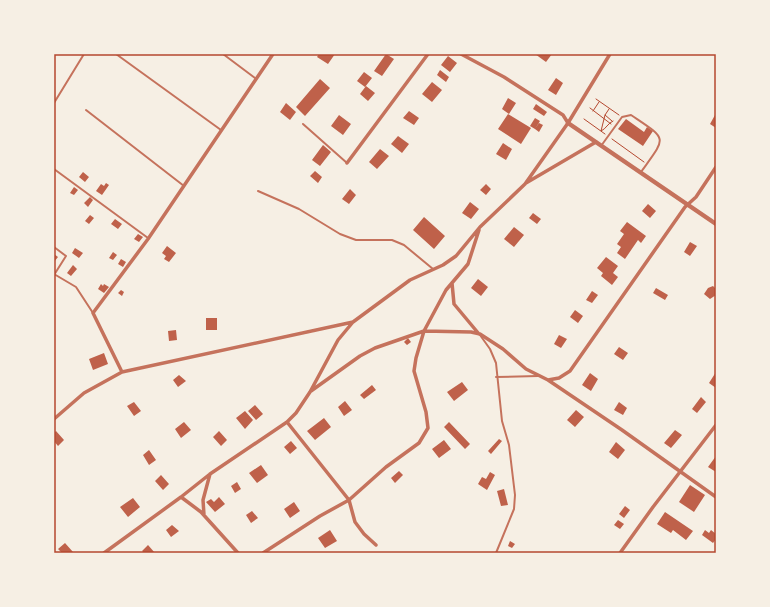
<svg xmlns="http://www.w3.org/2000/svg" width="770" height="607" font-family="Barlow,sans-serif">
  <rect width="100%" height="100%" fill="#f6efe4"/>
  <path fill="#bf614a" d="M319 54H335L328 64 317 57Z
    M386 54 394 59 382 76 374 71Z
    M535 54H552L546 62Z
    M448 56 457 63 450 72 441 65Z
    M440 70 449 77 446 82 437 75Z
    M364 72 372 78 365 87 357 81Z
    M556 78 563 83 556 95 548 90Z
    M320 79 330 88 305 116 296 107Z
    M432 82 442 90 432 102 422 94Z
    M366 86 375 93 368 101 360 94Z
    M508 98 516 103 509 114 502 109Z
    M286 103 296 112 290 120 280 112Z
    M536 104 547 112 544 116 533 109Z
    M409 111 419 118 414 125 403 118Z
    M508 114 531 128 521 144 498 129Z
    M339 115 351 124 343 135 331 126Z
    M715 115 716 116V128L710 124Z
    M535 118 540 121 535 129 530 126Z
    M626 119 644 132 647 127 653 131 643 146 618 129Z
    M539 123 543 125 539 132 535 129Z
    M398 136 409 144 402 153 391 144Z
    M503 143 512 149 506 160 496 154Z
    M323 145 331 152 320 166 312 160Z
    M380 149 389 156 377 169 369 162Z
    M315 171 322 177 318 183 310 176Z
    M83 172 89 177 85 182 79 177Z
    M106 183 109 185 102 195 96 191 101 184 104 186Z
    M486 184 491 189 486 195 480 190Z
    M74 187 78 190 74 195 70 193Z
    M350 189 356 195 349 204 342 199Z
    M90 197 93 200 88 207 84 203Z
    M470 202 479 209 471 219 462 213Z
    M648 204 656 211 650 218 642 211Z
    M533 213 541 219 537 224 529 218Z
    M90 215 94 218 89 224 85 221Z
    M424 217 445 236 434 249 413 230Z
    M115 219 122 224 118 229 111 224Z
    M627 222 646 236 641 243 638 240 625 259 617 253 621 247 617 244 624 234 620 231Z
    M514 227 524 235 514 247 504 239Z
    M138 234 143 237 139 242 134 239Z
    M690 242 697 246 690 256 684 252Z
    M167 246 176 253 169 262 164 259 166 256 162 253Z
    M75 248 83 253 79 258 72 253Z
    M113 252 117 255 113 260 109 258Z
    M54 254 58 257 54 262Z
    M606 257 618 266 613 273 618 277 612 285 601 276 603 273 597 268Z
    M121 259 126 262 123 267 118 264Z
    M73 265 77 269 71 276 67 273Z
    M478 279 488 287 481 296 471 288Z
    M101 284 103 286 104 284 109 287 104 293 98 289Z
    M713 286 716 289V295L710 299 704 294 708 288Z
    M656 288 668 295 665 300 653 293Z
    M121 290 124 292 122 296 118 293Z
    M592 291 598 295 592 303 586 300Z
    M575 310 583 316 578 323 570 317Z
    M206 318H217V330H206Z
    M176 330 177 340 169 341 168 331Z
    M559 335 567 339 561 348 554 344Z
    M408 338 411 342 407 345 404 342Z
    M619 347 628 353 623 360 614 354Z
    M104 353 108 364 93 370 89 359Z
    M716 372V388L709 383Z
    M590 373 598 379 591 391 582 385Z
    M179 375 186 381 178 387 173 380Z
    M462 382 468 390 454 401 447 392Z
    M372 385 376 390 364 399 360 395Z
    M701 397 706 402 697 413 692 409Z
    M345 401 352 410 344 416 338 407Z
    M134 402 141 411 134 416 127 406Z
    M619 402 627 408 623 415 614 410Z
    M255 405 263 414 256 420 248 411Z
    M576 410 584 417 575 427 567 420Z
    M245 411 253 420 245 429 236 418Z
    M324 418 331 427 315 440 307 431Z
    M184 422 191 430 181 438 175 429Z
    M449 422 470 444 465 449 444 427Z
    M675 430 682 435 671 448 664 443Z
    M56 431 64 440 58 446 54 441V433Z
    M219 431 227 440 221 446 213 437Z
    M499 439 502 441 491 454 488 451Z
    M444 440 451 449 439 458 432 449Z
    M291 441 297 448 290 454 284 447Z
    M616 442 625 450 618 459 609 452Z
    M149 450 156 460 149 465 143 455Z
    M716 456V472L708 467Z
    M261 465 268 475 257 483 249 473Z
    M399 471 403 475 395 483 391 478Z
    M490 472 495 475 487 490 478 484 482 477 486 479Z
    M161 475 169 484 163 490 155 481Z
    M237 482 241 489 235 493 231 486Z
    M690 485 705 495 694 512 679 502Z
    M504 489 508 505 501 506 497 491Z
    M219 497 225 504 215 512 206 502 211 499 214 502Z
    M133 498 140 507 128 517 120 507Z
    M294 502 300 511 290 518 284 509Z
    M625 506 630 510 624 518 619 514Z
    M252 511 258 518 251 523 246 515Z
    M665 512 693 531 686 540 673 530 671 533 657 524Z
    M618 520 624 524 620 529 614 525Z
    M172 525 179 531 171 537 166 530Z
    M330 530 337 541 325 548 318 538Z
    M705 530 709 533 711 530 716 534V539L713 543 702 535Z
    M510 541 515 544 512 548 508 546Z
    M65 543 73 552 72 553H62L58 549Z
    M148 545 155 553H144L142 551Z"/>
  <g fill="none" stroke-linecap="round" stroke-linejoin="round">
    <path stroke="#b5482f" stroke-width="1" d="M596 99 619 115
      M590 108 611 124
      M609 109 605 115 612 121
      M593 111 599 102
      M605 115 601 131C606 129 608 123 613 121
      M584 119 605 134
      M612 139 644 162"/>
    <path stroke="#c5725c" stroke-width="2" d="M116 54 221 130
      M223 54 255 78
      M54 103 84 54
      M86 110 184 186
      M303 124 347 163
      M601 146 622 117 631 115C668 140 667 136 641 172
      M54 169 148 238
      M258 191 299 209 340 234 356 240H392L404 245 433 269
      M54 247 66 256 54 275
      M54 274 76 287 93 313
      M480 335 490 349 496 363 502 421 509 445 515 495 514 509 496 553
      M496 377 538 376"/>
    <path stroke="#c5725c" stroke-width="3.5" d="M461 54 504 77 563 115 568 123
      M347 163 428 54
      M526 183 596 142
      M452 283 454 304 479 334
      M122 372 93 313 148 239 273 54
      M548 380 559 378 570 371 685 207 696 197 716 167
      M311 391 360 356 375 348 424 331 471 332 480 334 503 349 526 369 548 380 622 430 716 497
      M54 419 84 393 122 372 353 322
      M287 422 349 500 355 522 364 534 376 545
      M181 497 201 512 238 553
      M204 515 203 500 210 474
      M104 553 181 497 210 474 287 422 296 413 310 392 338 340 353 322 410 280 443 265 456 256 480 227 525 184 568 123 610 54
      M263 553 320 516 349 500 386 467 419 443 428 428 426 412 414 371 416 358 424 331 446 290 468 264 479 230
      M620 553 653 507 716 425"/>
    <path stroke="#c5725c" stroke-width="4.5" d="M568 123 716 224"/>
  </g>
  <rect width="770" height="607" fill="none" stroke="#f6efe4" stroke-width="110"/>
  <rect x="55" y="55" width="660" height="497" fill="none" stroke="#b5482f" stroke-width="1.5"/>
</svg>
